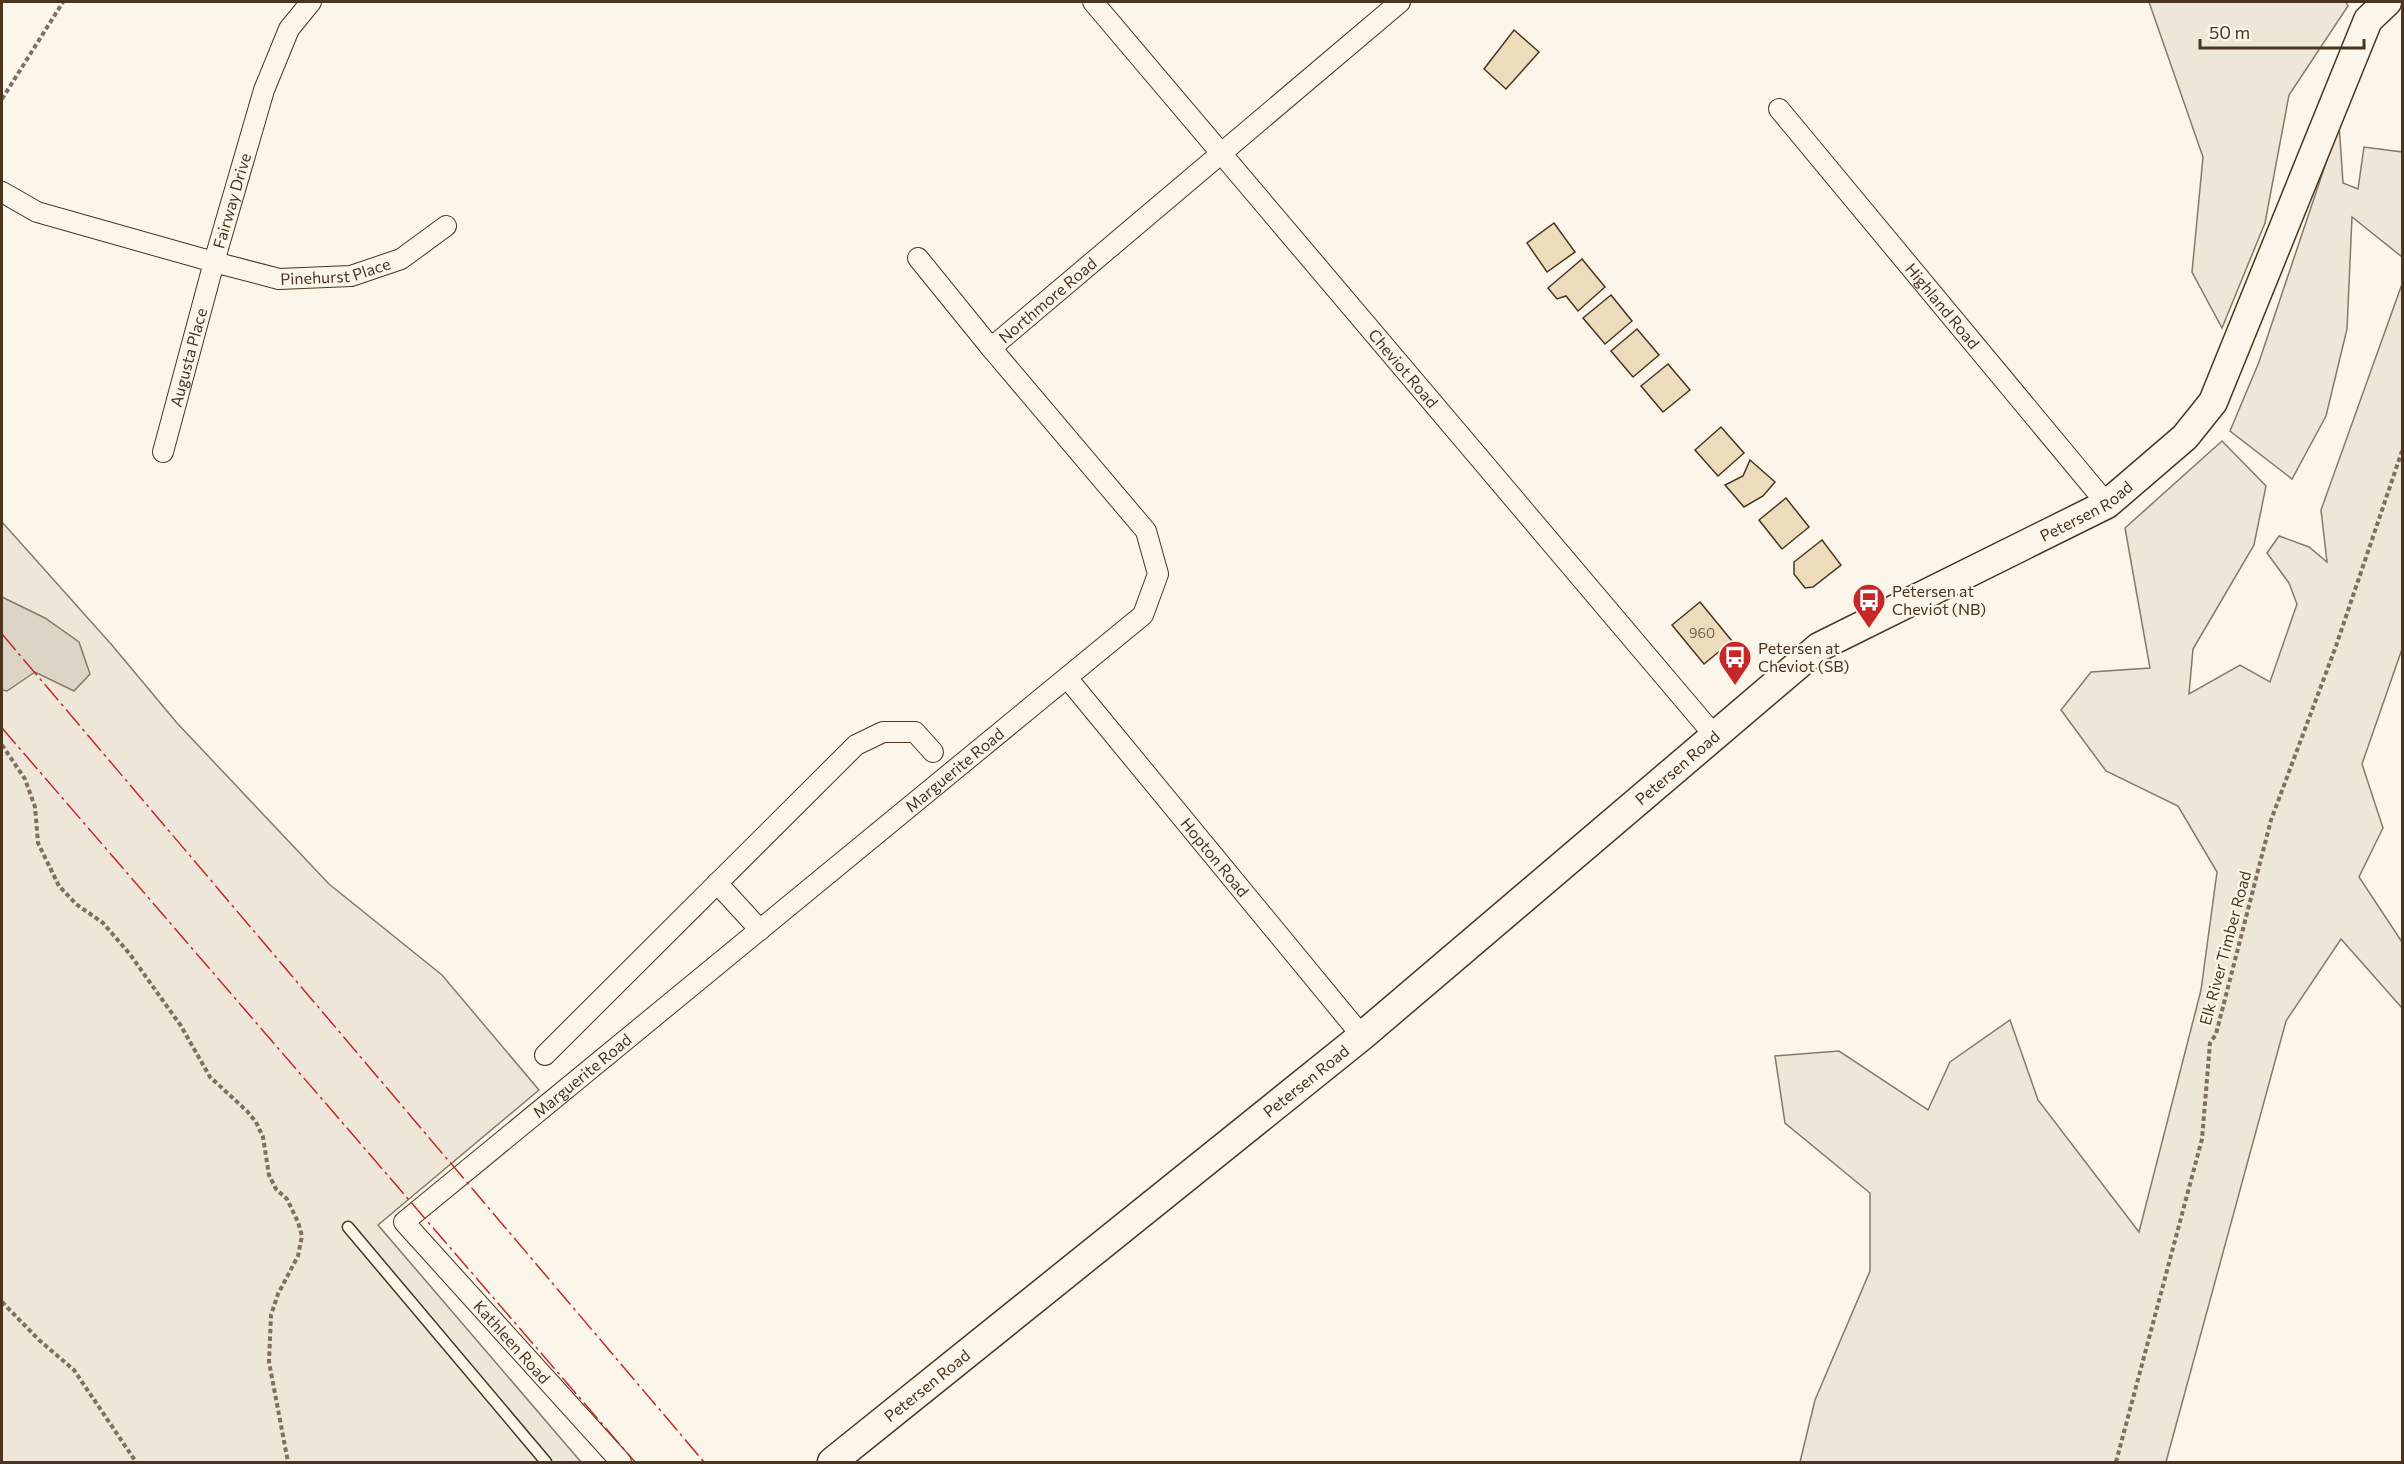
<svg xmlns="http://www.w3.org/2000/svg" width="2404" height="1464" font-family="Commissioner,sans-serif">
  <rect width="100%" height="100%" fill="#fbf6e9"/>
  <path fill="#ede6d9" stroke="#887966" stroke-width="1.5" d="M2149 2H2346L2348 6 2289 95 2265 223 2222 328 2192 272 2203 157Z
    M2339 124 2343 183 2358 189 2364 147 2402 152V257L2352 217 2347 329 2326 416 2292 479 2230 431 2259 362Z
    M2402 284V649L2362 764 2383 828 2359 877 2402 942V1008L2341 939 2286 1021 2166 1462H1800L1815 1400 1870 1271V1193L1785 1123 1775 1056 1839 1051 1928 1110 1950 1062 2010 1020 2038 1100 2139 1232 2201 990 2217 872 2178 806 2106 771 2061 710 2091 672 2150 668 2125 528 2222 441 2266 486 2254 545 2193 649 2189 694 2240 665 2270 682 2297 604 2289 583 2267 553 2279 536 2309 547 2327 562 2321 510Z
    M2 522 111 644 177 723 329 884 442 975 539 1090 378 1225 581 1462H2Z"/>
  <path fill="#dcd4c6" stroke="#887966" stroke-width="1.5" d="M2 597 45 618 79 642 90 674 74 691 35 672 7 691 2 690Z"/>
  <path fill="#ecdcbc" stroke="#4a3520" stroke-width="1.5" d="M1514 30 1539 52 1506 89 1484 69Z
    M1554 223 1575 252 1547 272 1527 243Z
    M1582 259 1605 287 1578 311 1566 296 1557 299 1548 288Z
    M1611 295 1632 321 1605 344 1583 318Z
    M1637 329 1659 355 1633 377 1611 351Z
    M1668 364 1690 390 1663 412 1641 386Z
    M1721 427 1744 453 1718 476 1695 450Z
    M1750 460 1775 482 1763 496 1744 507 1725 485 1743 476Z
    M1786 498 1809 527 1782 549 1759 520Z
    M1822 540 1841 565 1813 587 1805 588 1794 574V562Z
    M1700 602 1732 641 1704 664 1672 625Z"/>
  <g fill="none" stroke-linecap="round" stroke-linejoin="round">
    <defs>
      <path id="lane" d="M348 1227 546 1462"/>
      <g id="street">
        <path id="s1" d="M1093 2 1714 735"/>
        <path id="s2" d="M1779 109 2107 504"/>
        <path id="s3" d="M2 192 37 212 214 262 264 90 289 29 311 2"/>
        <path d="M918 258 991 348"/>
        <path id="s4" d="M163 452 214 262 279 279 351 276 401 259 446 226"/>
        <path id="s5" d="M1068 679 1362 1036"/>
        <path d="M717 883 760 930"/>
        <path d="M545 1055 856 745 883 732H915L933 752"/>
        <path id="s6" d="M621 1462 404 1222 1143 615 1158 574 1146 531 991 348 1400 2"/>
      </g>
      <g id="secondary">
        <path id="s7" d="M832 1462 1362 1036 1819 647 2107 504 2185 437 2213 402 2368 20 2387 2"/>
      </g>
    </defs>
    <use href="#lane" stroke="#4a3520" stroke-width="13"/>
    <use href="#street" stroke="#4a3520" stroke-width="22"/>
    <use href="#secondary" stroke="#4a3520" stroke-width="31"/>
    <path stroke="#7f6f5c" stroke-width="4" stroke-dasharray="4.5 3" stroke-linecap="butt" d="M2 99 63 2
      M2 745 25 779 35 807 38 843 59 886 76 904 103 923 129 953 181 1026 210 1077 247 1111 256 1122 263 1137 269 1175 276 1189 287 1199 298 1222 302 1236 298 1256 278 1294 271 1315 269 1362 288 1462
      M2 1302 39 1340 74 1370 136 1462
      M2116 1462 2202 1139 2210 1043 2216 1034 2271 820 2336 646 2402 451"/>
    <use href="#lane" stroke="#fbf6e9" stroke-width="10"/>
    <use href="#street" stroke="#fbf6e9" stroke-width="20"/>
    <use href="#secondary" stroke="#fbf6e9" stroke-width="28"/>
    <path stroke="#c62828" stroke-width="1.5" stroke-dasharray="21 4.5 3 4.5" stroke-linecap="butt" d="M2 634 704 1462
      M2 728 635 1462"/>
  </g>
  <defs>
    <symbol id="bus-pin" viewBox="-11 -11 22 30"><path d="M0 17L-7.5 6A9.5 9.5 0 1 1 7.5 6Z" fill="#c62828" stroke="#fbf6e9"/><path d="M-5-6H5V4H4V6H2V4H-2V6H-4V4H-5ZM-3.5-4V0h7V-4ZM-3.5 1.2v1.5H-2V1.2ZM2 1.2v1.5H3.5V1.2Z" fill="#fff"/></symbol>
  </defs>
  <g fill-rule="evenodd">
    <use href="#bus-pin" x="1850" y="581" width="38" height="52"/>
    <use href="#bus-pin" x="1716" y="638" width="38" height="52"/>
  </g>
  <g text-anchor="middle" stroke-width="4.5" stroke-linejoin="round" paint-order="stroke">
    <g font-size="14" fill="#725f47">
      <text x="1702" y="638">960</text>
    </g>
    <g font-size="16" fill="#4a3520" stroke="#fbf6e9">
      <text dy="6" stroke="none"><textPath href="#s3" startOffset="288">Fairway Drive</textPath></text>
      <text dy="6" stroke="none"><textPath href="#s4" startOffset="321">Pinehurst Place</textPath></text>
      <text dy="6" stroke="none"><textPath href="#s6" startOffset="1682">Northmore Road</textPath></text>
      <text dy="6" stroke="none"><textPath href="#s2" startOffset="256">Highland Road</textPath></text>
      <text dy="6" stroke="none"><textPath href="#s4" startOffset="98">Augusta Place</textPath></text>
      <text dy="6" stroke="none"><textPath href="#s1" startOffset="480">Cheviot Road</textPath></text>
      <text dy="6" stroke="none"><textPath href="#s7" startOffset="1580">Petersen Road</textPath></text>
      <text dy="6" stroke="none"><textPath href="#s7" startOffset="1094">Petersen Road</textPath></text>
      <text dy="6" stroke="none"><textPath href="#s6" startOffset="1036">Marguerite Road</textPath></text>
      <text dy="6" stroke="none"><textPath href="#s5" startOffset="231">Hopton Road</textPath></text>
      <text transform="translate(2225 948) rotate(-75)" y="6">Elk River Timber Road</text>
      <text dy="6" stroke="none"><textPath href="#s6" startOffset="554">Marguerite Road</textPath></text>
      <text dy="6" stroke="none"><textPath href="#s7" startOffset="608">Petersen Road</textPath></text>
      <text transform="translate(512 1342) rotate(48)" y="6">Kathleen Road</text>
      <text dy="6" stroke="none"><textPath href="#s7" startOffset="122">Petersen Road</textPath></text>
    </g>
    <g font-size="16" fill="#4a3520" stroke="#fbf6e9" text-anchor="start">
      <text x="1892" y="597">Petersen at<tspan x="1892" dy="18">Cheviot (NB)</tspan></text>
      <text x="1758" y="654">Petersen at<tspan x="1758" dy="18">Cheviot (SB)</tspan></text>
    </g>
  </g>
  <rect width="2404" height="1464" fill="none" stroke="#4a3520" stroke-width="6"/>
  <path d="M2200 39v9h164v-9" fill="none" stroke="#4a3520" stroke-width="3"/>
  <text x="2209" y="39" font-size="18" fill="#4a3520" stroke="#fbf6e9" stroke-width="4.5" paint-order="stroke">50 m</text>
</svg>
